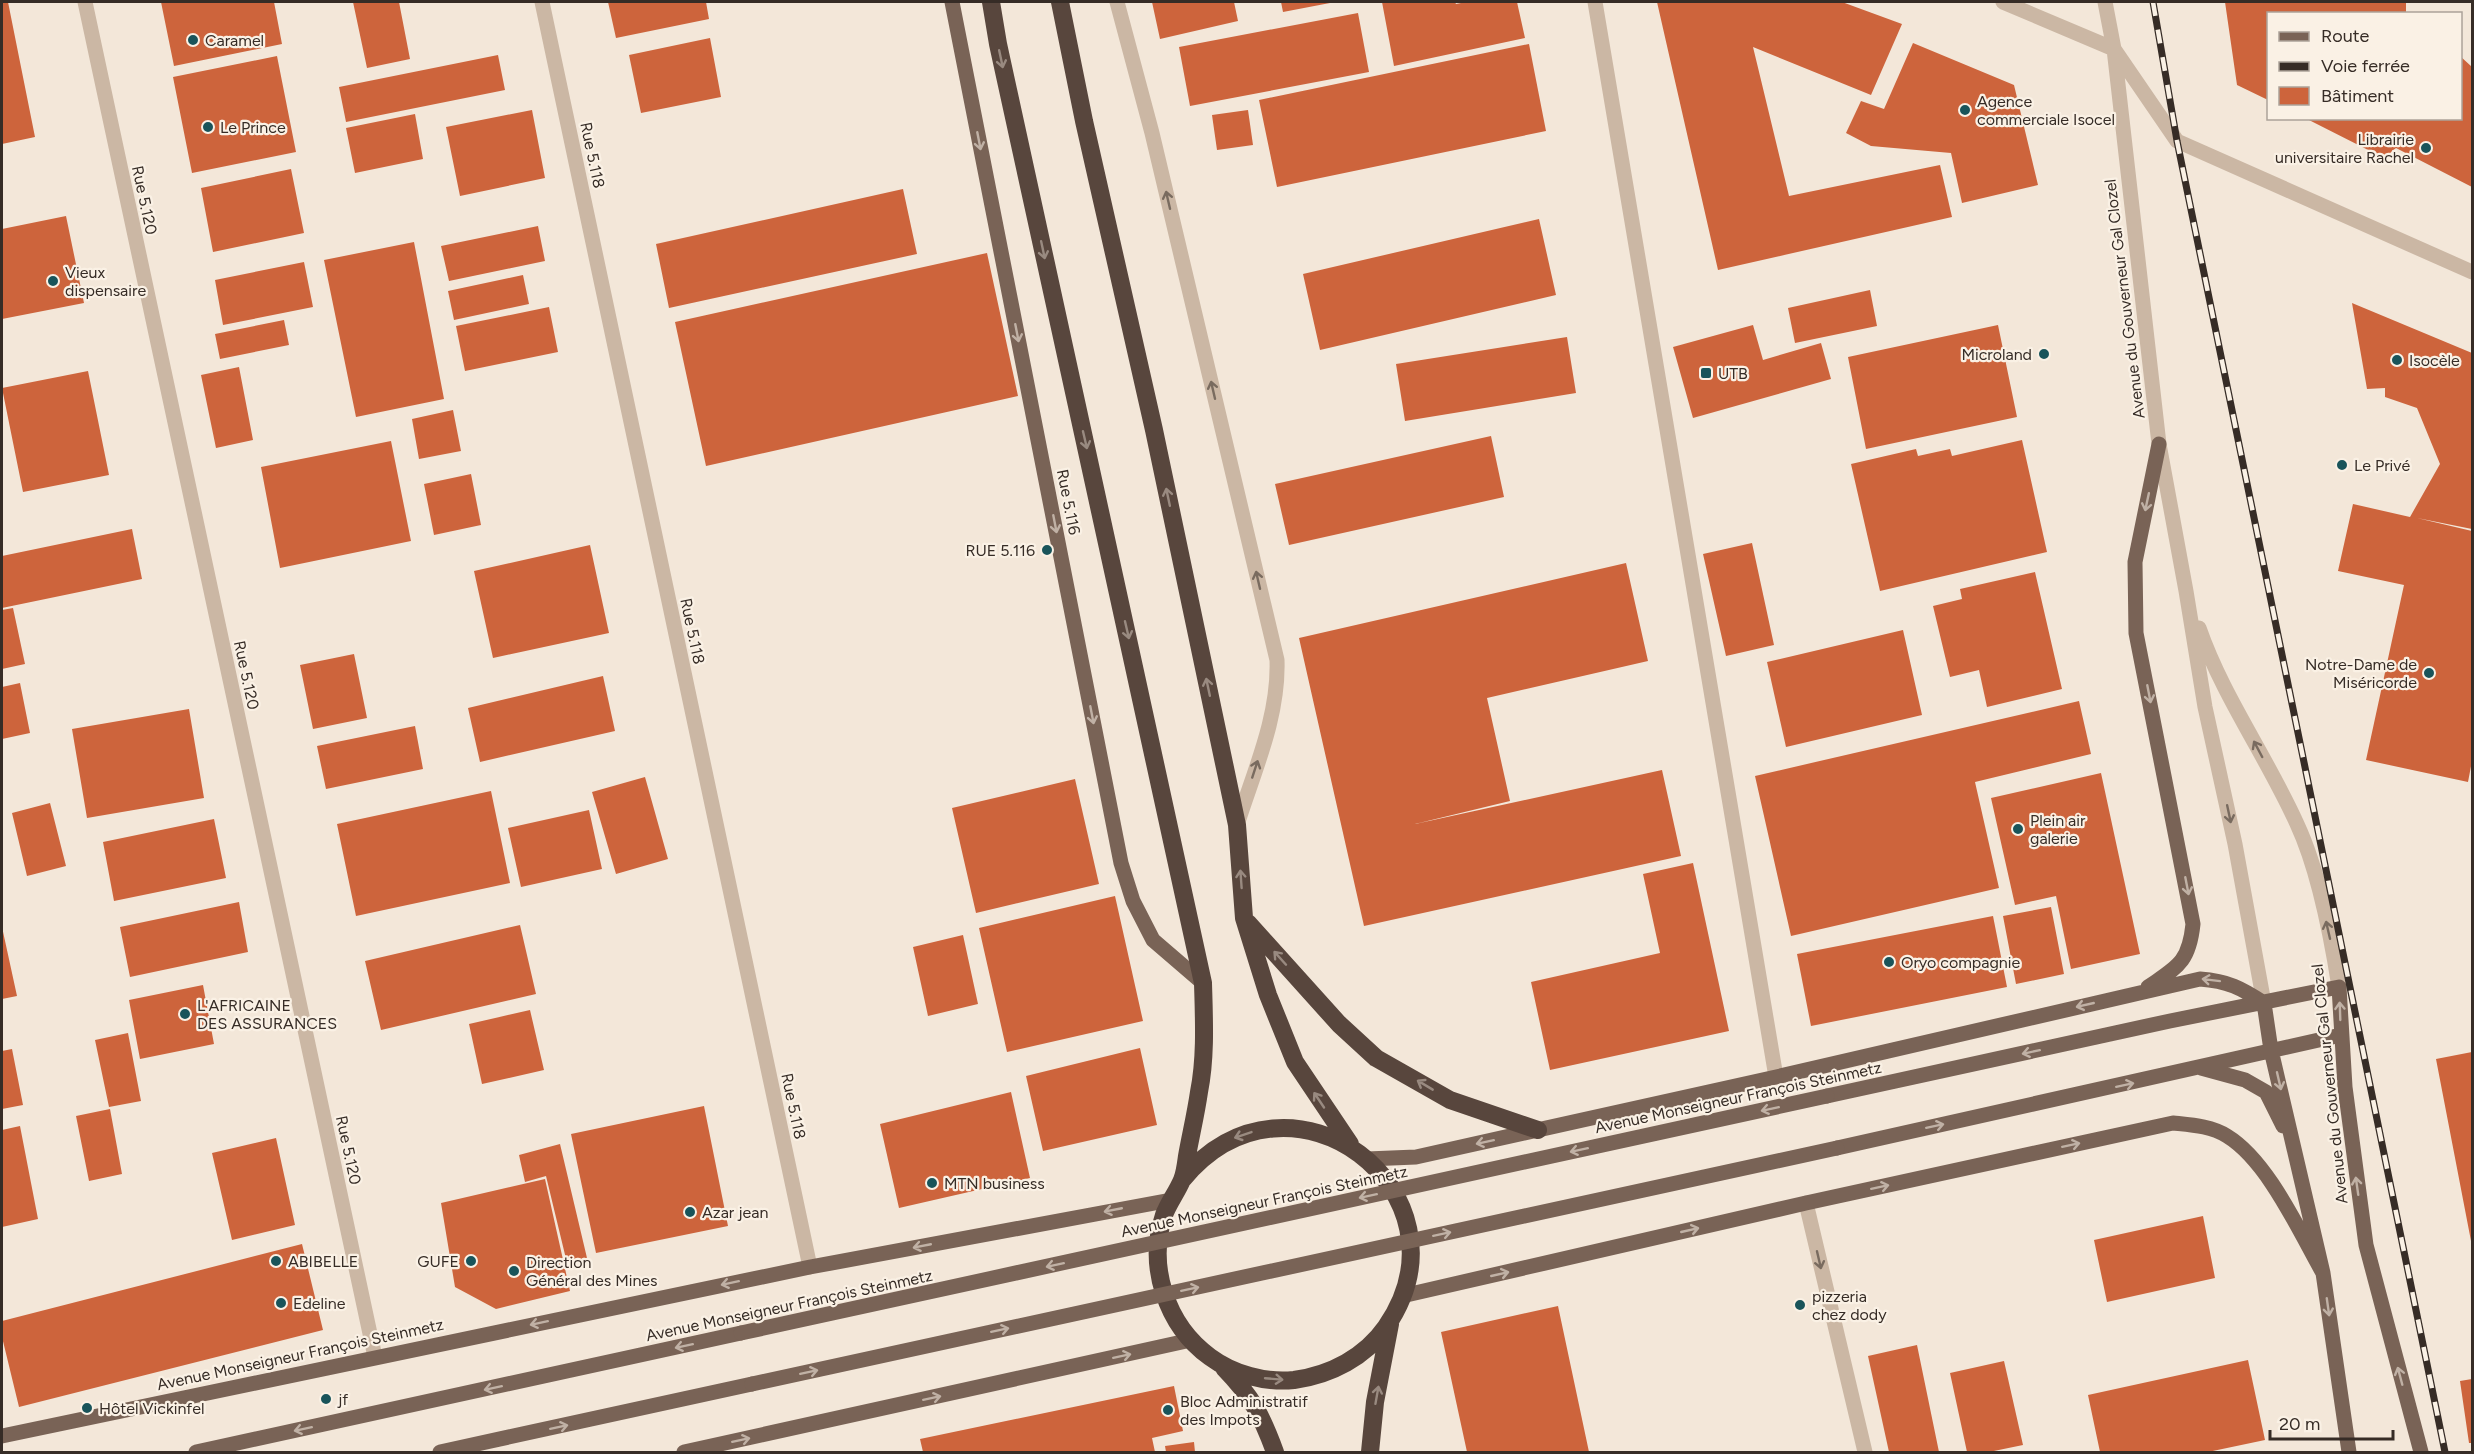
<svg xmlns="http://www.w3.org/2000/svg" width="2474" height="1454" font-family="Figtree,sans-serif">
  <rect width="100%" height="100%" fill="#f3e7d9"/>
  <path fill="#cd643c" d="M2 2H8L35 137 2 144Z
    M161 2H274L282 44 174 66Z
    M353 2H399L410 59 367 68Z
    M608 2H706L709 19 616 38Z
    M1152 2H1234L1238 21 1160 39Z
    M1281 2H1330V3L1283 12Z
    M1382 2H1455L1456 4 1466 2H1517L1525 38 1394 66Z
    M1657 2H1842L1902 24 1871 95 1753 47 1789 196 1940 165 1952 217 1718 270Z
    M2225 2H2406V14H2268V100L2237 85Z
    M1358 13 1369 72 1190 106 1179 47Z
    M710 38 721 97 641 113 629 55Z
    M1913 43 2014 85 2038 185 1962 203 1951 153 1871 146 1846 133 1861 101 1884 109Z
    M1529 44 1546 131 1277 187 1259 100Z
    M498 55 505 90 346 122 339 87Z
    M277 56 296 152 192 173 173 77Z
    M2460 56 2472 67V187L2396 148 2384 158 2305 118H2460Z
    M532 110 545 178 460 196 446 127Z
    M1248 110 1253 145 1217 150 1212 115Z
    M415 114 423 159 355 173 346 128Z
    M291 169 304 233 213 252 201 188Z
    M903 189 917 254 669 308 656 244Z
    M66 216 84 303 2 319V229Z
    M1539 219 1556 295 1320 350 1303 274Z
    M538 226 545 261 449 281 441 246Z
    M414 242 444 399 356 417 324 260Z
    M987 253 1018 396 706 466 675 322Z
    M304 262 313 307 223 325 215 280Z
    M523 275 529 304 454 320 448 291Z
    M1870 290 1877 326 1795 343 1788 308Z
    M2352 303 2472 353V529L2417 518 2472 531V761L2468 782 2366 760 2404 585 2338 571 2353 504 2410 517 2440 464 2417 408 2385 397V388L2367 389Z
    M549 307 558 352 465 371 456 326Z
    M284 320 289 345 220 359 215 334Z
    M1753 325 1763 360 1821 343 1831 379 1693 418 1673 347Z
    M1998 325 2017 417 1866 449 1848 357Z
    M1567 337 1576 393 1405 421 1396 364Z
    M239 367 253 440 216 448 201 375Z
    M88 371 109 475 23 492 2 388Z
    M453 410 461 451 419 459 412 419Z
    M1491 436 1504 497 1289 545 1275 484Z
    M2022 440 2047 552 1880 591 1851 464 1916 449 1918 456 1950 449 1952 456Z
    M391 441 411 541 280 568 261 467Z
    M471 474 481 525 434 535 424 484Z
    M132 529 142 579 2 608V556Z
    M1752 543 1774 645 1726 656 1703 554Z
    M590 545 609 633 493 658 474 571Z
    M1626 563 1648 661 1487 698 1510 801 1415 824 1662 770 1681 856 1364 926 1299 638Z
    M2035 572 2062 689 1987 707 1979 670 1950 677 1933 606 1962 599 1960 589Z
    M13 608 25 664 2 669V610Z
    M1903 630 1922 715 1786 747 1767 662Z
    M354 654 367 718 313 729 300 665Z
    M603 676 615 731 480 762 468 708Z
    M20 683 30 733 2 739V687Z
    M2079 701 2091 754 1975 782 1999 888 1791 936 1755 776Z
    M189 709 204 798 87 818 72 729Z
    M415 726 423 769 326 789 317 746Z
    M2101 773 2140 954 2071 969 2056 896 2015 905 1991 798Z
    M645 777 668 859 616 874 592 792Z
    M1075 779 1099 884 976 913 952 808Z
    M491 791 510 883 356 916 337 824Z
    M50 803 66 866 27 876 12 813Z
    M589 810 602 869 521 887 508 828Z
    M214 819 226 878 114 901 103 842Z
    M1693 863 1729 1031 1550 1070 1531 982 1660 953 1643 874Z
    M1115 896 1143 1021 1007 1052 979 928Z
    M239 902 248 952 130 977 120 927Z
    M2051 907 2064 974 2016 984 2003 916Z
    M1993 916 2007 987 1811 1026 1797 954Z
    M520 925 536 994 381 1030 365 961Z
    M2 927 17 996 2 999Z
    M963 935 978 1004 928 1016 913 947Z
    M203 985 214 1044 140 1059 129 1000Z
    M530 1010 544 1070 482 1084 469 1024Z
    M128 1033 141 1101 109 1107 95 1040Z
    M1140 1048 1157 1125 1043 1151 1026 1076Z
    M12 1049 23 1105 2 1109V1051Z
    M2472 1052V1241H2471L2436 1059Z
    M1011 1092 1030 1178 899 1208 880 1124Z
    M704 1106 728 1226 596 1253 571 1134Z
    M110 1109 122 1174 89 1181 76 1116Z
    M20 1126 38 1219 2 1227V1130Z
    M276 1138 295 1225 232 1240 212 1153Z
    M560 1144 587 1258 567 1263 546 1176 525 1182 519 1155Z
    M545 1179 570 1291 496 1309 455 1287 441 1203Z
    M2203 1216 2215 1278 2107 1302 2094 1240Z
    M302 1244 323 1330 19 1407 2 1337V1321Z
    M1558 1306 1589 1452H1467L1441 1332Z
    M1917 1345 1939 1452H1889L1868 1356Z
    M2248 1360 2265 1440 2208 1452H2100L2088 1395Z
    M2004 1361 2023 1445 1989 1452H1967L1950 1373Z
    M2472 1379V1443H2469L2460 1381Z
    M1174 1386 1183 1431 1152 1438 1155 1452H923L920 1439Z
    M1194 1442 1195 1452H1166L1165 1446Z"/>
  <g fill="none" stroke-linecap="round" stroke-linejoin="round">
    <path stroke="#cbb7a4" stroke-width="15" d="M85 2 375 1357
      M542 2 810 1267
      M1117 2 1152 133 1277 660C1279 717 1254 771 1237 825
      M1595 2 1776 1077
      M2003 2 2114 49 2177 141 2472 272
      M2105 2 2114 49 2159 444 2186 591 2205 707 2235 844 2264 1003
      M2199 628C2223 697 2267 757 2297 824 2319 871 2331 936 2339 987
      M1806 1203 1865 1452"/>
    <path stroke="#796356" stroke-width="15" d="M952 2 1121 863 1133 901 1153 940 1203 983
      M2148 987C2177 967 2189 963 2193 924L2136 633 2135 562 2159 444
      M2264 1003 2271 1050 2323 1273 2349 1452
      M2201 1068 2245 1080 2266 1092 2283 1126
      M1827 1096 2170 1021 2339 987 2345 1087 2366 1245 2421 1452
      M1837 1148 2341 1035
      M1367 1159 1416 1157 1776 1077 2200 979C2228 981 2241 988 2264 1003
      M1402 1296 1806 1203 2173 1123C2192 1125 2211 1126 2227 1136 2268 1161 2299 1231 2323 1273
      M2 1436 810 1267 1171 1200
      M196 1452 741 1333
      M440 1452 752 1384
      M684 1452 1191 1340"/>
    <path stroke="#58463d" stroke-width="18" d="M991 2 998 44 1203 983C1204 1019 1206 1057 1199 1092 1196 1113 1191 1134 1187 1156 1186 1163 1185 1173 1182 1180 1177 1192 1169 1202 1164 1215 1147 1266 1166 1325 1210 1357 1233 1374 1265 1383 1294 1380 1331 1375 1365 1357 1386 1327 1478 1193 1291 1049 1183 1179
      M1060 2 1084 121 1154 430 1237 825 1244 918 1268 995 1295 1062 1350 1144
      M1248 923 1339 1024 1376 1058 1450 1100 1538 1130
      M1224 1368C1252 1397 1261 1414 1275 1452
      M1370 1452 1375 1402 1390 1324"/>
    <defs>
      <path id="rail" d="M2153 2 2177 141 2445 1452"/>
    </defs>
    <use href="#rail" stroke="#362c26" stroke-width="7"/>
    <use href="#rail" stroke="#faf1e5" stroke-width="4.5" stroke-dasharray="14" stroke-linecap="butt"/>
    <path stroke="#796356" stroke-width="15" d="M741 1333 1827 1096
      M752 1384 1837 1148"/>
  </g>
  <defs><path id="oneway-shaft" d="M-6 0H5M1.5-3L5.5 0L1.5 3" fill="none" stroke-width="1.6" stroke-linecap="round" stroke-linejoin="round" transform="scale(1.5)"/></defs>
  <g stroke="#998a80">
    <use href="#oneway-shaft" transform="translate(1001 59) rotate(78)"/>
    <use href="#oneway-shaft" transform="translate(1043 250) rotate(78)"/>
    <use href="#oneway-shaft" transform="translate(1085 440) rotate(77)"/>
    <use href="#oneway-shaft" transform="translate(1168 497) rotate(-102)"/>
    <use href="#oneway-shaft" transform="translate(1127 630) rotate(77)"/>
    <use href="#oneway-shaft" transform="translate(1208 687) rotate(-102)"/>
    <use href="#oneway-shaft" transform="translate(1241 879) rotate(-94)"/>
    <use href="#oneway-shaft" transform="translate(1280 958) rotate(-132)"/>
    <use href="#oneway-shaft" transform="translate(1425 1085) rotate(-149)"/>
    <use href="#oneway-shaft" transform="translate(1319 1100) rotate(-124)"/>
    <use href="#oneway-shaft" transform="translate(1243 1135) rotate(161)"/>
    <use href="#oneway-shaft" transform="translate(1274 1379) rotate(5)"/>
    <use href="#oneway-shaft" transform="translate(1377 1395) rotate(-80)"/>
  </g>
  <g stroke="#c0b1a5">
    <use href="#oneway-shaft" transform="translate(979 141) rotate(79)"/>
    <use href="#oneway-shaft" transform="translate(1017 333) rotate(79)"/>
    <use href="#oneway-shaft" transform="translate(2147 502) rotate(102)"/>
    <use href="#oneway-shaft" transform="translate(1055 524) rotate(79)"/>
    <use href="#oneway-shaft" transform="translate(2149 694) rotate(79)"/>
    <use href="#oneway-shaft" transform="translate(1092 715) rotate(79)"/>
    <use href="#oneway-shaft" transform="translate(2187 886) rotate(79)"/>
    <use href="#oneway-shaft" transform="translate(2211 980) rotate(-173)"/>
    <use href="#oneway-shaft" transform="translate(2085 1005) rotate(167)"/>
    <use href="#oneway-shaft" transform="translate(2340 1011) rotate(-92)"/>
    <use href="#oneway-shaft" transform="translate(2031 1052) rotate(168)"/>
    <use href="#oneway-shaft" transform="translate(2279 1081) rotate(77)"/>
    <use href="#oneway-shaft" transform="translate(2125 1085) rotate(-12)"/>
    <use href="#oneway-shaft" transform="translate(1770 1109) rotate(168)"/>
    <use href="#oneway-shaft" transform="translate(1935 1126) rotate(-12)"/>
    <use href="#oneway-shaft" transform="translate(1485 1142) rotate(168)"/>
    <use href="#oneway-shaft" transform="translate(2071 1145) rotate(-12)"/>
    <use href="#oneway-shaft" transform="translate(1579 1150) rotate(168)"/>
    <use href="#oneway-shaft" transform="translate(2357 1186) rotate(-98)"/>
    <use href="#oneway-shaft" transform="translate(1880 1187) rotate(-12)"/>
    <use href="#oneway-shaft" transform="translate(1368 1196) rotate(168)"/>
    <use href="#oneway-shaft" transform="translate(1113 1210) rotate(169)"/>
    <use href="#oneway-shaft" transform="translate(1690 1230) rotate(-13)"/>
    <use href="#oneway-shaft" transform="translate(1442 1234) rotate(-12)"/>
    <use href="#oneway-shaft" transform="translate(922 1246) rotate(169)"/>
    <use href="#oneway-shaft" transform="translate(1055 1265) rotate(168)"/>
    <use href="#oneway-shaft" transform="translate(1500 1274) rotate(-13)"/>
    <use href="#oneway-shaft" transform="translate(730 1283) rotate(168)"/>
    <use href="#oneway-shaft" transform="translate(1190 1289) rotate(-12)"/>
    <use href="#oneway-shaft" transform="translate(2328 1307) rotate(82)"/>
    <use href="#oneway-shaft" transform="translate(539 1323) rotate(168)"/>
    <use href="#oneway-shaft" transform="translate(1000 1330) rotate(-12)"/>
    <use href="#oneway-shaft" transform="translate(684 1346) rotate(168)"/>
    <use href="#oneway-shaft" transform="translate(1122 1356) rotate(-12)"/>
    <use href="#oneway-shaft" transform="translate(809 1372) rotate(-12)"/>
    <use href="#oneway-shaft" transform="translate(2400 1376) rotate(-105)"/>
    <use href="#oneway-shaft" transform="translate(493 1388) rotate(168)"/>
    <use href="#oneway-shaft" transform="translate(932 1398) rotate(-12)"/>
    <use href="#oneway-shaft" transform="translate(559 1427) rotate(-12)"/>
    <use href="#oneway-shaft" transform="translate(303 1429) rotate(168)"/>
    <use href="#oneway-shaft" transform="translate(741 1440) rotate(-12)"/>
  </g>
  <g stroke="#796b5f">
    <use href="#oneway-shaft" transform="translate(1168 200) rotate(-103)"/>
    <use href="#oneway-shaft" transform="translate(1213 390) rotate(-103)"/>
    <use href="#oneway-shaft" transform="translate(1258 580) rotate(-103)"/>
    <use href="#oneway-shaft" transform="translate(2258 749) rotate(-118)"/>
    <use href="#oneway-shaft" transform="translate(1255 769) rotate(-72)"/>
    <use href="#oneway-shaft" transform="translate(2229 814) rotate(78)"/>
    <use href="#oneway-shaft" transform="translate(2328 930) rotate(-103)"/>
    <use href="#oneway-shaft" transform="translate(1819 1260) rotate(77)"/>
  </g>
  <g fill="#19545a" stroke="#faf1e5" stroke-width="2">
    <circle cx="193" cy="40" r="6"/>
    <circle cx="1965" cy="110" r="6"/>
    <circle cx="208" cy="127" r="6"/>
    <circle cx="2426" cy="148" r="6"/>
    <circle cx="53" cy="281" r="6"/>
    <circle cx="2044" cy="354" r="6"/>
    <circle cx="2397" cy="360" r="6"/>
    <rect x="1700" y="367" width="12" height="12" rx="3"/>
    <circle cx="2342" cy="465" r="6"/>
    <circle cx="1047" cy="550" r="6"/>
    <circle cx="2429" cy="673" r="6"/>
    <circle cx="2018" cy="829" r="6"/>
    <circle cx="1889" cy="962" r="6"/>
    <circle cx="185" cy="1014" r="6"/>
    <circle cx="932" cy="1183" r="6"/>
    <circle cx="690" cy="1212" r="6"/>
    <circle cx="276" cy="1261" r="6"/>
    <circle cx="471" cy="1261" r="6"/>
    <circle cx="514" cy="1271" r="6"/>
    <circle cx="281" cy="1303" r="6"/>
    <circle cx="1800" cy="1305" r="6"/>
    <circle cx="326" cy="1399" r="6"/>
    <circle cx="87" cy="1408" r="6"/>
    <circle cx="1168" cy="1410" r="6"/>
  </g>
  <g text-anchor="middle" stroke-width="4.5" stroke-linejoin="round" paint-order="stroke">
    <g font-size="16" fill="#362c26" stroke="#faf1e5" text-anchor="start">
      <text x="205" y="46">Caramel</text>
      <text x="1977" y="107">Agence<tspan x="1977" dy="18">commerciale Isocel</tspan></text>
      <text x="220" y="133">Le Prince</text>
      <text x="2414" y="145" text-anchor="end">Librairie<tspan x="2414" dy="18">universitaire Rachel</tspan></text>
      <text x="65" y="278">Vieux<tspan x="65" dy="18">dispensaire</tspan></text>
      <text x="2032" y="360" text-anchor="end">Microland</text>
      <text x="2409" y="366">Isocèle</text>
      <text x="1718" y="379">UTB</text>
      <text x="2354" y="471">Le Privé</text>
      <text x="1035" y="556" text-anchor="end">RUE 5.116</text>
      <text x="2417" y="670" text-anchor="end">Notre-Dame de<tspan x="2417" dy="18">Miséricorde</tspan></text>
      <text x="2030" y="826">Plein air<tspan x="2030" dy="18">galerie</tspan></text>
      <text x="1901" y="968">Oryo compagnie</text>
      <text x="197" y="1011">L'AFRICAINE<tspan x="197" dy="18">DES ASSURANCES</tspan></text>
      <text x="944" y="1189">MTN business</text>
      <text x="702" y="1218">Azar jean</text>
      <text x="288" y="1267">ABIBELLE</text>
      <text x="459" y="1267" text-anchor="end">GUFE</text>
      <text x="526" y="1268">Direction<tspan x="526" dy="18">Général des Mines</tspan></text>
      <text x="1812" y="1302">pizzeria<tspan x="1812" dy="18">chez dody</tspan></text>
      <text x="293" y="1309">Edeline</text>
      <text x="338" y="1405">jf</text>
      <text x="1180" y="1407">Bloc Administratif<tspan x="1180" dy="18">des Impots</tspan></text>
      <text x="99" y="1414">Hôtel Vickinfel</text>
    </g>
    <g font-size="16" fill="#362c26" stroke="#faf1e5">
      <text transform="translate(593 155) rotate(78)" y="6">Rue 5.118</text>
      <text transform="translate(145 200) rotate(78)" y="6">Rue 5.120</text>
      <text transform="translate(2124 299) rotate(-97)" y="6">Avenue du Gouverneur Gal Clozel</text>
      <text transform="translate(1069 502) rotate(79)" y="6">Rue 5.116</text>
      <text transform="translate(693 631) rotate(78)" y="6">Rue 5.118</text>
      <text transform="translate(247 675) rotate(78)" y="6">Rue 5.120</text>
      <text transform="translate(2329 1084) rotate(-96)" y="6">Avenue du Gouverneur Gal Clozel</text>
      <text transform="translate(1738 1097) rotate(-12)" y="6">Avenue Monseigneur François Steinmetz</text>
      <text transform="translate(794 1106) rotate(78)" y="6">Rue 5.118</text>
      <text transform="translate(349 1150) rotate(78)" y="6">Rue 5.120</text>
      <text transform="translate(1264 1201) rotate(-12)" y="6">Avenue Monseigneur François Steinmetz</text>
      <text transform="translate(789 1305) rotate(-12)" y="6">Avenue Monseigneur François Steinmetz</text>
      <text transform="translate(300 1354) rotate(-12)" y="6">Avenue Monseigneur François Steinmetz</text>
    </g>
  </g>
  <rect width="2474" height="1454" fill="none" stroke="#362c26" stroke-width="6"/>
  <rect x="2267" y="12" width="195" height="108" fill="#faf1e5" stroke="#aca299" stroke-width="1.5"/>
  <rect x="2279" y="32" width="30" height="9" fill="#796356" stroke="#aca299" stroke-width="1.5"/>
  <text x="2321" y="42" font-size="18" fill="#362c26">Route</text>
  <rect x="2279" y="62" width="30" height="9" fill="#362c26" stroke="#aca299" stroke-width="1.5"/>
  <text x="2321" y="72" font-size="18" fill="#362c26">Voie ferrée</text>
  <rect x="2279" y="87" width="30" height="18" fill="#cd643c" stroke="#aca299" stroke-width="1.5"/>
  <text x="2321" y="102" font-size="18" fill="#362c26">Bâtiment</text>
  <path d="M2270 1430v9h123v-9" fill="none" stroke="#362c26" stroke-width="3"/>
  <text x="2279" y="1430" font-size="18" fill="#362c26" stroke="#faf1e5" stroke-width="4.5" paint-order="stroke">20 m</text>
</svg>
